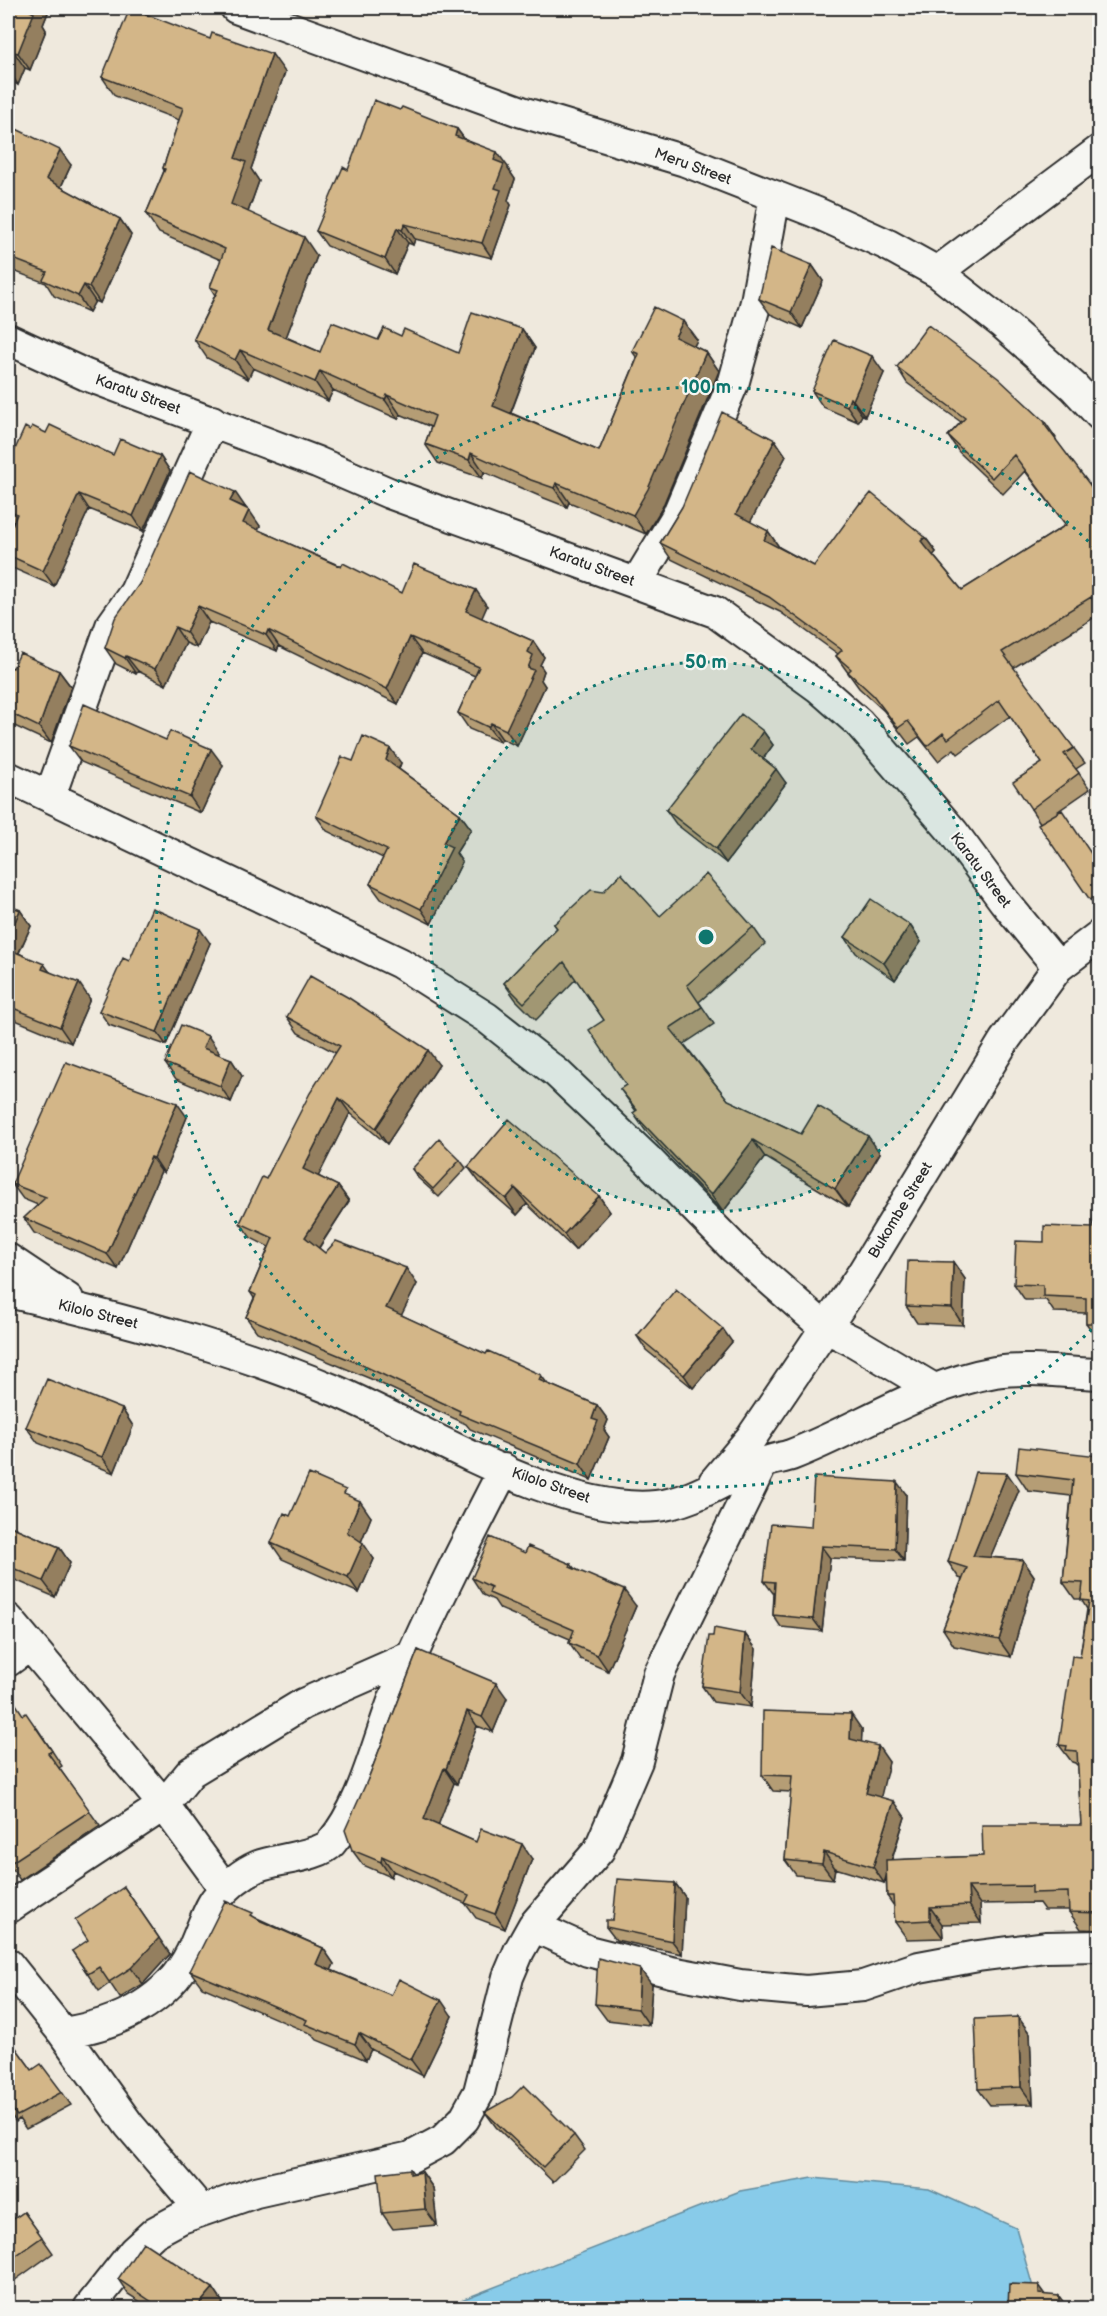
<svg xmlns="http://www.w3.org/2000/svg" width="1107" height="2316" font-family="'Balsamiq Sans',sans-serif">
  <rect width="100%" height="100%" fill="#efe9dd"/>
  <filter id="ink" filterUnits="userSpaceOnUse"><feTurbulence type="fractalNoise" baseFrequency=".0167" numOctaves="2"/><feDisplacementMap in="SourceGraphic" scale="12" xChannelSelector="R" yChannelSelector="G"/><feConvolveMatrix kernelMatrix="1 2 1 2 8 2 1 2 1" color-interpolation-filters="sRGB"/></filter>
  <g filter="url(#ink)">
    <path fill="#88cbe9" stroke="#638b9d" stroke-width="1.5" d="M813 2178 929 2189 1016 2228 1039 2308H441L740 2191Z"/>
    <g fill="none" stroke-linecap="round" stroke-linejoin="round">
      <defs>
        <path id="street" d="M236 8 522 112 685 161 815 212 888 245 937 272 1003 324 1074 387 1100 415
          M937 272 1100 150
          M8 339 86 375 317 462 389 493 715 612 818 687 859 723 953 832 1004 901 1058 967
          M637 582 677 516 734 381 756 302 775 196
          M8 777 400 963 487 1018 557 1073 645 1157 735 1249 824 1327 855 1342 934 1389
          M50 796 111 626 135 592 212 421
          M8 1259 68 1299
          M8 1292C119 1318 230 1347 336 1391 425 1429 558 1515 656 1506 696 1502 726 1477 763 1463 772 1459 782 1458 791 1455 859 1429 921 1385 995 1372 1029 1367 1066 1373 1100 1374
          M714 1482 751 1438 860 1277 1004 1041 1058 967 1100 935
          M8 1619 164 1805 225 1889
          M8 1661 30 1645
          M8 1908 164 1805 191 1772 303 1704 412 1656
          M533 1926 588 1951 671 1972 740 1985 806 1991 863 1986 919 1967 978 1956 1046 1947 1100 1946
          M8 1964 63 2033 129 2125 201 2210
          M63 2033C115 2025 166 2003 191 1953 198 1940 208 1908 216 1899 227 1886 242 1873 258 1866 276 1859 320 1856 331 1843 366 1803 379 1731 401 1681 432 1609 468 1539 504 1469
          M89 2308 134 2251 155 2232 181 2218 256 2192 411 2157 443 2140 464 2119 479 2092 508 1977 519 1951 533 1926 599 1850 637 1761 659 1674 763 1462"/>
      </defs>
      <use href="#street" stroke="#2b2b2b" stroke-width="34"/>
      <use href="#street" stroke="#f6f6f2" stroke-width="30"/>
    </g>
    <path fill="#b59d75" stroke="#2b2b2b" stroke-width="1.5" d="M8 8 49 10 43 25 46 30 30 70 25 68 18 85 8 80Z
      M285 72 251 169 259 181 248 212 317 256 286 337 320 352 401 336 458 353 522 329 535 348 511 413 599 451 637 358 632 351 697 340 694 346 706 352 719 371 662 508 646 534 569 502 567 507 544 498 484 472 482 478 438 463 425 444 431 427 400 414 398 419 333 390 328 401 253 368 248 379 207 358 194 339 215 295 210 287 221 260 159 233 146 214 164 171 163 168 179 120 115 96 102 77Z
      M400 110 457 129 465 140 508 167V169L515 179 508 200 511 205 492 258 415 239 413 245 408 243 395 274 327 246 316 231 348 170Z
      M8 125 71 165 61 187 120 219 131 235 100 303 95 301 89 312 54 296 46 283 8 269Z
      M812 265 823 281 802 328 770 314 759 299Z
      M897 367 1045 422 1056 438 1055 439 1100 499V614L1013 668 1085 763 1076 769 1090 789 1057 812 1100 866V906L1096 908 1031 809 1042 763 1010 716 958 754 954 749 938 761 919 737 909 744 884 711 859 688 836 656 838 654 780 612 671 559 660 543 682 507 775 440 786 456 750 522 768 531 779 547 814 566 862 504 925 537 936 552 933 555 962 590 1066 525 1025 471 1003 494 959 452 948 436 961 422 907 383Z
      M884 373 865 416 862 415 858 422 823 407 812 391Z
      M30 430 46 433 113 455 160 456 170 471 143 531 89 509 54 586 10 567 8 563V535L13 522 8 519V465Z
      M246 508 260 526 258 530 402 593 487 606 481 618 533 641 544 657 540 665 544 671 541 680 545 686 517 746 502 739 500 742 469 729 458 713 475 676 422 653 398 704 279 646 277 651 209 622 197 648 186 643 166 685 138 671 136 674 116 664 105 648 140 583Z
      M8 666 13 668 59 671 71 687 51 743 8 723Z
      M763 731 773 745 763 759 786 783 726 863 676 824 666 810Z
      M69 746 223 765 201 813 81 762Z
      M353 761 401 763 399 769 460 814 471 829 456 853 462 862 431 924 381 899 370 884 383 858 327 831 316 816Z
      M8 902 10 906 20 910 31 926 19 953 50 972 90 999 71 1043 8 1017Z
      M660 916 753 927 765 944 699 1002 714 1024 684 1044 728 1100 801 1134 880 1153 848 1207 765 1157 723 1212 645 1130 633 1113 636 1111 620 1089 626 1085 604 1020 576 979 536 1020 516 1000 504 983 557 928 554 924Z
      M910 925 921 942 895 980 856 953 845 937Z
      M210 943 166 1045 109 1025 99 1011 129 961Z
      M287 1017 439 1065 387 1144 350 1113 318 1176 338 1186 349 1201 319 1248 325 1253 417 1284 401 1315 548 1384 597 1405 608 1420 604 1430 609 1437 591 1480 470 1429 466 1424 371 1379 257 1332 246 1317 254 1298 250 1292 269 1247 251 1238 240 1223 266 1179 336 1053 298 1033Z
      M219 1052 218 1054 231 1059 242 1076 231 1102 176 1079 165 1063Z
      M187 1117 164 1173 161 1171 118 1269 34 1233 24 1218 38 1205 23 1199 12 1184Z
      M460 1160 466 1168 439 1197 418 1178 412 1169Z
      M468 1167 599 1196 610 1212 575 1250 527 1204 517 1215 480 1183Z
      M1100 1173V1338H1097L1086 1323V1313L1054 1312 1046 1300H1025L1014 1284 1044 1242 1093 1228Z
      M953 1262 965 1279 963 1325 917 1323 906 1306Z
      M637 1336 732 1342 693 1388 646 1350Z
      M122 1409 133 1426 114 1473 38 1443 26 1427Z
      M1100 1439V1930L1081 1929 1069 1912V1910H1044L1039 1903 980 1904 981 1923 942 1924 943 1938 907 1939 895 1922 894 1906 887 1896 886 1877 884 1883 835 1868 833 1879 796 1875 785 1860 791 1792 773 1791 762 1775 862 1730 861 1742 889 1762 880 1797 905 1817 892 1860 983 1856 1081 1825 1078 1766 1075 1763 1072 1762 1059 1745 1080 1657 1087 1609 1081 1599H1075L1063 1582 1071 1496 1028 1491 1016 1473 1098 1456Z
      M1019 1490 990 1557 1023 1560 1034 1576 1011 1657 954 1646 943 1629 962 1579 959 1578 948 1562Z
      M906 1494 904 1561 830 1558 822 1631 781 1627 773 1615 774 1593H773L764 1581 811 1527Z
      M350 1497 371 1517 361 1542 374 1559 359 1593 282 1559 271 1543 290 1516Z
      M8 1525 59 1547 70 1563 55 1597 8 1577Z
      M525 1553 571 1564 574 1568 636 1606 608 1671 580 1659 569 1643 570 1639 500 1609 494 1600 483 1595 472 1578Z
      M745 1634 756 1649 751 1707 713 1702 702 1686 713 1636Z
      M418 1650 507 1698 493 1732 477 1726 457 1784 454 1783 438 1825 476 1842 532 1859 505 1929 476 1918 465 1903 393 1871 391 1877 363 1865 352 1850 368 1779Z
      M23 1715 37 1728 62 1766 59 1768 100 1826 20 1880 9 1864 11 1793Z
      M675 1883 685 1897 682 1954 616 1940 606 1927 613 1920Z
      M257 1918 323 1948 334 1964 331 1970 391 1995 452 2016 423 2076 371 2049 366 2060 317 2040 312 2034 202 1987 190 1971Z
      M72 1951 170 1954 143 1984 120 1998 110 1983 99 1991Z
      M652 1985 649 2025 607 2020 595 2004Z
      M1018 2017 1030 2034 1033 2104 990 2105 978 2089Z
      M8 2037 32 2070 62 2092 71 2105 26 2129 19 2119 16 2122 8 2111Z
      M485 2112 574 2135 585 2150 553 2182 496 2127Z
      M410 2169 413 2173 422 2172 433 2188 437 2225 393 2229 382 2213Z
      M24 2212 53 2253 11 2283 8 2278V2223Z
      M118 2279 213 2288 223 2303 219 2308H150L128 2294Z"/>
    <path fill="#947f5f" stroke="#2b2b2b" stroke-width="1.5" d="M32 8H47L49 10 43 25 46 30 30 70 18 53Z
      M14 52 25 68 18 85 8 69Z
      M272 54 285 72 251 169 259 181 244 223 231 204 235 158Z
      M457 129 468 144 455 136Z
      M60 150 71 165 57 195 46 179Z
      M497 152 508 167V169L515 179 508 200 511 205 492 258 482 243 495 188 494 160Z
      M120 219 131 235 100 303 89 287Z
      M405 224 415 239 413 245 402 230Z
      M397 228 408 243 395 274 385 259Z
      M304 237 317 256 282 348 268 330Z
      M812 265 823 281 802 328 791 312Z
      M84 285 95 301 89 312 78 296Z
      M683 321 697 340 689 356 675 337Z
      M522 329 535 348 506 425 493 406Z
      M240 350 253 368 248 379 235 360Z
      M706 352 719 371 662 508 646 534 633 515Z
      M872 356 884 373 865 416 853 400Z
      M320 371 333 390 328 401 315 382Z
      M387 395 400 414 398 419 385 400Z
      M850 398 862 415 858 422 847 406Z
      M775 440 786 456 746 530 736 514Z
      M471 453 484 472 482 478 469 460Z
      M160 456 170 471 143 531 133 516Z
      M556 483 569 502 567 507 554 488Z
      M235 492 246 508 230 501Z
      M79 494 89 509 54 586 43 571Z
      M249 510 260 526 254 539 243 523Z
      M768 531 779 547 775 555 764 540Z
      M925 537 936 552 932 557 921 541Z
      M476 590 487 606 478 627 466 611Z
      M198 606 209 622 197 648 186 632Z
      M175 627 186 643 166 685 155 669Z
      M268 630 279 646 277 651 266 635Z
      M410 637 422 653 398 704 387 689Z
      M533 641 544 657 540 665 544 671 541 680 545 686 517 746 506 730 528 668V652Z
      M126 656 138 671 136 674 125 658Z
      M59 671 71 687 51 743 39 727Z
      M491 723 502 739 500 742 488 727Z
      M763 731 773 745 760 763 751 749Z
      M390 748 401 763 396 775 386 760Z
      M211 749 223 765 201 813 190 797Z
      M776 769 786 783 726 863 716 849Z
      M460 814 471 829 456 853 462 862 431 924 421 909 443 843Z
      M20 910 31 926 14 963 8 953V938Z
      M910 925 921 942 895 980 884 963Z
      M200 929 210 943 166 1045 157 1032Z
      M44 964 55 979 42 969Z
      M79 983 90 999 71 1043 60 1027Z
      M208 1036 219 1052 214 1064 203 1048Z
      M428 1050 439 1065 387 1144 376 1128Z
      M231 1059 242 1076 231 1102 220 1086Z
      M339 1098 350 1113 314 1185 303 1169Z
      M177 1103 187 1117 164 1173 154 1158Z
      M868 1136 880 1153 848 1207 835 1189Z
      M753 1140 765 1157 723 1212 711 1195Z
      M151 1157 161 1171 118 1269 107 1254Z
      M338 1186 349 1201 316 1252 305 1237Z
      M515 1188 527 1204 517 1215 506 1199Z
      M599 1196 610 1212 575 1250 564 1234Z
      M953 1262 965 1279 963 1325 952 1308Z
      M406 1268 417 1284 397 1324 386 1308Z
      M723 1329 732 1342 693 1388 684 1375Z
      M541 1375 552 1390 539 1380Z
      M597 1405 608 1420 604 1430 609 1437 591 1480 580 1464 592 1419Z
      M122 1409 133 1426 114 1473 102 1457Z
      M1007 1473 1019 1490 984 1572 973 1556Z
      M897 1482 906 1494 904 1561 895 1549Z
      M360 1501 371 1517 359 1547 347 1532Z
      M363 1543 374 1559 359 1593 348 1577Z
      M821 1546 830 1558 822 1631 813 1619Z
      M59 1547 70 1563 55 1597 43 1581Z
      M1023 1560 1034 1576 1011 1657 999 1640Z
      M624 1590 636 1606 608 1671 597 1655Z
      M745 1634 756 1649 751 1707 740 1692Z
      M496 1683 507 1698 493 1732 482 1717Z
      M467 1711 477 1726 457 1784 446 1769Z
      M851 1714 862 1730 861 1755 850 1739Z
      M878 1746 889 1762 878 1809 866 1793Z
      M444 1768 454 1783 435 1834 424 1819Z
      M894 1801 905 1817 884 1883 873 1867Z
      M522 1844 532 1859 505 1929 495 1914Z
      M824 1852 835 1868 833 1879 822 1864Z
      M382 1856 393 1871 391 1877 381 1862Z
      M675 1883 685 1897 682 1954 672 1941Z
      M124 1887 170 1954 143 1984 131 1968Z
      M968 1887 980 1904 981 1923 969 1905Z
      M930 1907 942 1924 943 1938 930 1920Z
      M323 1948 334 1964 327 1980 316 1964Z
      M640 1969 652 1985 649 2025 638 2009Z
      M441 2000 452 2016 423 2076 411 2060Z
      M1018 2017 1030 2034 1033 2104 1021 2087Z
      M359 2033 371 2049 366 2060 355 2044Z
      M422 2172 433 2188 437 2225 425 2209Z
      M1039 2285 1049 2299 1039 2294Z
      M213 2288 223 2303 219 2308H196Z
      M1059 2296 1068 2308H1058Z"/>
    <path fill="#d3b688" stroke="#2b2b2b" stroke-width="1.5" d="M8 8H32L30 11 34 13 18 53 14 52 8 68Z
      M130 8 210 39 212 33 272 54 235 158 246 162 231 204 304 237 268 330 320 352 332 322 378 340 384 328 401 336 404 329 458 353 472 312 522 329 493 406 599 451 639 354 632 351 654 307 683 321 675 337 706 352 648 489 633 515 556 483 554 488 531 480 471 453 469 460 425 444 435 416 387 395 385 400 320 371 315 382 240 350 235 360 194 339 218 290 210 287 225 249 146 214 165 169 163 168 183 108 102 77Z
      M374 100 400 110 402 107 457 129 455 136 497 152 494 160 504 164 495 188 501 190 482 243 405 224 402 230 397 228 385 259 316 231 343 167 348 170Z
      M8 125 60 150 46 179 120 219 89 287 84 285 78 296 43 280 47 272 8 257Z
      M771 248 812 265 791 312 759 299Z
      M928 325 998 378 1045 422 1044 424 1090 485 1100 502V611L1091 597 1002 652 1074 748 1064 754 1079 773 1031 809 1013 782 1042 763 999 700 948 739 943 733 927 746 908 721 898 728 873 695 848 672 851 669 836 656 842 650 769 597 660 543 682 507 722 412 775 440 736 514 768 531 764 540 814 566 860 503 862 504 871 493 925 537 921 541 962 590 1066 525 1014 455 992 478 948 436 965 418 897 367Z
      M834 340 872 356 853 400 850 398 847 406 812 391Z
      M50 425 113 455 120 439 160 456 133 516 79 494 43 571 8 555V535L17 514 8 509V465L25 427 30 430 32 426 46 433Z
      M190 471 235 492 230 501 249 510 243 523 341 567 343 563 402 593 414 564 476 590 466 611 533 641 528 652 533 655 528 668 534 670 506 730 491 723 488 727 458 713 479 667 410 637 387 689 268 630 266 635 198 606 186 632 175 627 155 669 126 656 125 658 105 648 115 618 140 583Z
      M20 653 59 671 39 727 8 712V666L13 668Z
      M84 704 166 740 170 731 211 749 190 797 69 746Z
      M741 714 763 731 751 749 776 769 716 849 666 810Z
      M363 736 390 748 386 760 460 814 443 843 452 847 421 909 370 884 387 850 316 816 342 757 353 761Z
      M1062 810 1100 867V894L1090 900 1038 824Z
      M621 873 660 916 706 874 753 927 687 985 702 1007 670 1028 728 1100 801 1134 818 1106 868 1136 835 1189 753 1140 711 1195 633 1113 637 1110 620 1089 626 1085 589 1030 604 1020 564 962 524 1003 504 983 557 928 554 924 591 890 603 892Z
      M871 899 910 925 884 963 845 937Z
      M8 905 20 910 8 938Z
      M152 908 200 929 157 1032 99 1011 123 958 129 961Z
      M8 949 44 964 42 969 79 983 60 1027 8 1006Z
      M310 976 349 998 428 1050 376 1128 339 1098 303 1169 338 1186 305 1237 325 1253 336 1241 406 1268 386 1308 486 1354 488 1351 541 1375 539 1380 597 1405 592 1419 598 1421 580 1464 459 1414 460 1411 360 1364 246 1317 256 1295 250 1292 273 1238 240 1223 262 1177 266 1179 310 1093 340 1046 287 1017Z
      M181 1025 208 1036 203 1048 231 1059 220 1086 165 1063Z
      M66 1062 177 1103 154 1158 151 1157 107 1254 24 1218 46 1197 12 1184Z
      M509 1119 599 1196 564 1234 515 1188 506 1199 468 1167Z
      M439 1139 460 1160 433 1189 412 1169Z
      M1096 1173H1100V1323H1086V1298L1043 1296V1285L1014 1284 1016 1241 1044 1242V1226L1093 1228Z
      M908 1261 953 1262 952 1308 906 1306Z
      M676 1289 723 1329 684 1375 637 1336Z
      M47 1379 122 1409 102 1457 26 1427Z
      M1100 1439V1913L1069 1912 1068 1892 1032 1893V1886L968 1887 969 1905 930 1907V1920L895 1922 893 1896H887L886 1860 983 1856 982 1825H1081L1077 1751 1066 1750 1067 1746 1059 1745 1072 1656 1080 1657 1089 1601 1081 1600 1083 1583 1063 1582 1073 1480 1016 1473 1019 1447 1098 1456Z
      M975 1472 1007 1473 973 1556 1023 1560 999 1640 943 1629 967 1568 948 1562Z
      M309 1474 346 1490 344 1494 360 1501 347 1532 363 1543 348 1577 271 1543 284 1513 290 1516Z
      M814 1477 897 1482 895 1549 821 1546 813 1619 773 1615 775 1582 764 1581 771 1524 811 1527Z
      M8 1525 59 1547 43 1581 8 1566Z
      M490 1537 525 1553 528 1546 571 1564 570 1567 624 1590 597 1655 569 1643 574 1630 489 1593 491 1587 472 1578Z
      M714 1628 745 1634 740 1692 702 1686 709 1636H713Z
      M418 1650 496 1683 482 1717 467 1711 446 1769 444 1768 424 1819 476 1842 481 1829 522 1844 495 1914 465 1903 469 1895 382 1856 381 1862 352 1850 345 1830 368 1779Z
      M8 1692 23 1715 26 1713 52 1751 48 1753 90 1811 9 1864 8 1861V1795L11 1793 8 1787Z
      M763 1711 851 1714 850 1739 878 1746 866 1793 894 1801 873 1867 824 1852 822 1864 785 1860 792 1776 762 1775Z
      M617 1879 675 1883 672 1941 606 1927V1920H613Z
      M124 1887 159 1938 131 1968 109 1982 99 1967 88 1974 72 1951 88 1940 75 1920Z
      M225 1901 253 1913 251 1915 261 1921 323 1948 316 1964 391 1995 399 1979 441 2000 411 2060 359 2033 355 2044 305 2024 307 2020 190 1971Z
      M598 1958 640 1969 638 2009 595 2004Z
      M1018 2017 1021 2087 978 2089 975 2019Z
      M8 2037 32 2070 41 2064 62 2092 17 2116 10 2106 8 2108Z
      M524 2085 574 2135 543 2167 485 2112 512 2097Z
      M410 2169V2174L422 2172 425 2209 382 2213 378 2173Z
      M24 2212 42 2237 8 2261V2223Z
      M143 2242 213 2288 196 2308H161L118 2279Z
      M1009 2284 1039 2285V2294L1059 2296 1058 2308H1008Z"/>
  </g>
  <circle cx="706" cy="937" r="275" fill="#0f766e" fill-opacity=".12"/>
  <g fill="none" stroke="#0f766e" stroke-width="3" stroke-dasharray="3 6">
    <circle cx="706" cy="937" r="275"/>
    <path d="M1098 1323A550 550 0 1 1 1098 551"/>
  </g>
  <g text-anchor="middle" stroke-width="4.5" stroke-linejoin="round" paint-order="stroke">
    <g font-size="15" fill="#2b2b2b" stroke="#f6f6f2">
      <text transform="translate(693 166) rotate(20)" y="5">Meru Street</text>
      <text transform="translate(138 394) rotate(20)" y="5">Karatu Street</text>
      <text transform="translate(592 566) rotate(20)" y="5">Karatu Street</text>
      <text transform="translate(981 870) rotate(53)" y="5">Karatu Street</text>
      <text transform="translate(900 1210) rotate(-59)" y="5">Bukombe Street</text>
      <text transform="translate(98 1314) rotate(14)" y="5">Kilolo Street</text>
      <text transform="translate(551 1485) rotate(19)" y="5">Kilolo Street</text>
    </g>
  </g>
  <circle cx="706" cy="937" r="9" fill="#0f766e" stroke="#f6f6f2" stroke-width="3"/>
  <g font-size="18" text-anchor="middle" font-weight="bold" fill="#0f766e" stroke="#f6f6f2" stroke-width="4.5" stroke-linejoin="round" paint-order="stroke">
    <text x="706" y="393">100 m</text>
    <text x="706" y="668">50 m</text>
  </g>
  <rect width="1107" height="2316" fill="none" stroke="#f6f6f2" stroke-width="30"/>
  <rect x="15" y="15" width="1077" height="2286" fill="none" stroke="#2b2b2b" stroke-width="2" filter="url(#ink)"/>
</svg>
